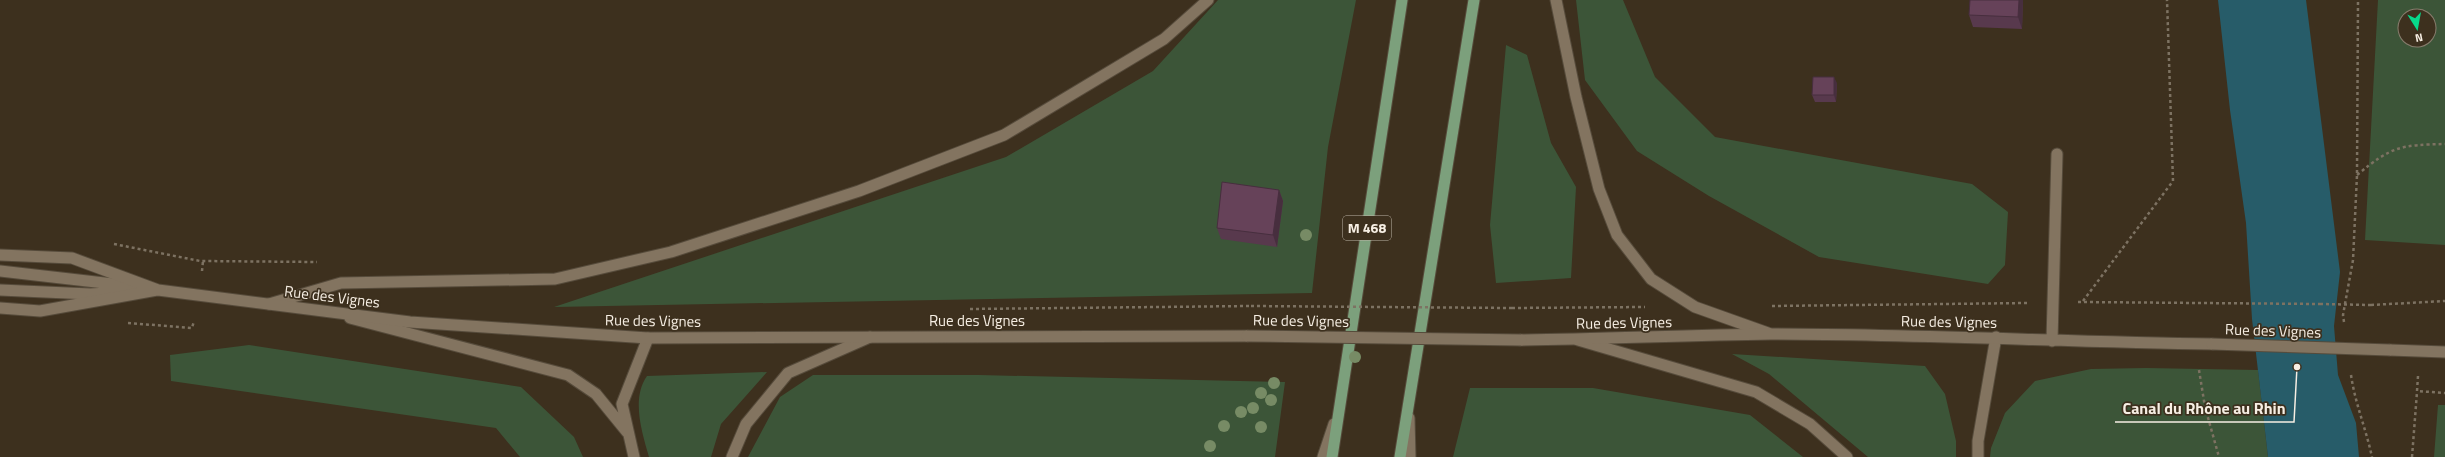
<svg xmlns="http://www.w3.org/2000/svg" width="2445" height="457" font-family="'Titillium Web',sans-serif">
  <rect width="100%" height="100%" fill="#3d301e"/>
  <path fill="#3c5538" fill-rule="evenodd" d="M1218 0H1356L1328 147 1312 293 554 307 1006 157 1153 71Z
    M1576 0H1623L1655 77 1715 137 1972 184 2008 212 2005 265 1988 284 1819 257 1709 196 1637 151 1585 80Z
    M2378 0H2445V245L2365 240ZM2405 16H2429V40H2405Z
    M1506 45 1527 55 1551 143 1576 187 1571 278 1496 283 1490 225Z
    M249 345 521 387 574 437 583 457H520L496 428 171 381 170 355Z
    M1732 354 1925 366 1945 394 1956 441V457H1868L1769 374Z
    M2146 368 2258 370 2268 457H1990L1991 448 2005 413 2035 381 2091 369Z
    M767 372 721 424 711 457H649C642 432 631 399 647 376Z
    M813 375H979L1285 382 1275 457H748L780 397Z
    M1470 388H1593L1750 415 1803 457H1453Z
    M2438 405H2445V457H2434Z"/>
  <path fill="#275c69" d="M2218 0H2306L2340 272 2334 326 2338 375 2356 423 2359 457H2268L2252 319 2246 223 2230 110Z"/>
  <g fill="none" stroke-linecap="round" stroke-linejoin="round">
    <defs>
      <path id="service" d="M1556 0 1576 97 1599 189 1617 235 1651 279 1695 307 1768 333
        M0 271 148 288
        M0 290 90 294 127 292
        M269 304 341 283 555 279 671 252 859 191 1004 135 1164 39 1208 0
        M350 318 568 375 596 394 627 432
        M1578 340 1756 392 1810 424 1847 457
        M1409 418 1410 457
        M634 457 622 404 648 338
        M732 457 746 424 788 373 870 337
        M1323 457 1334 424
        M1978 457V441L1996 337"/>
      <path id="minor" d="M0 255 72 258 158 290 410 322 648 338 1247 336
        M0 308 40 311 157 290
        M1521 340C1604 339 1687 335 1771 334 1918 334 2065 342 2212 344
        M2052 341 2057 154
        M2390 350 2445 352"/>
      <path id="primary" d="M1332 457 1402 0
        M1400 457 1474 0"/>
    </defs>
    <use href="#service" stroke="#564b3b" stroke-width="13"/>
    <use href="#minor" stroke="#564b3b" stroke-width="13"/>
    <use href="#primary" stroke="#564b3b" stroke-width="13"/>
    <path stroke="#7d7262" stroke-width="2.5" stroke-dasharray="3 3" stroke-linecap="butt" d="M2357 175C2392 146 2400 145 2445 144
      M114 244 200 261 317 262
      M202 271 203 261
      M2083 301 2173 181 2167 0
      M2078 302 2320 304
      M2371 305 2445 301
      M1772 306 2027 303
      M1512 308 1645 307
      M970 309 1251 306
      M2344 322 2343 315 2353 260 2357 175 2358 0
      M128 323 192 328 194 321
      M2199 370 2205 407 2219 457
      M2351 375C2355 403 2366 429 2372 457
      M2418 376 2417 391 2445 393
      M2412 457 2417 392"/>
    <use href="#service" stroke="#837460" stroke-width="11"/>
    <use href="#minor" stroke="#837460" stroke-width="11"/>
    <use href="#primary" stroke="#7ca07c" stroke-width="11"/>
    <defs>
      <path id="minor-bridge" d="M1247 336 1521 340
        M2212 344 2390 350"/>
    </defs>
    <use href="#minor-bridge" stroke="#564b3b" stroke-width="13" stroke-linecap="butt"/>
    <path stroke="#7d7262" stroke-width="2.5" stroke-dasharray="3 3" stroke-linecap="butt" d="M2320 304 2371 305
      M1251 306 1512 308"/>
    <use href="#minor-bridge" stroke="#837460" stroke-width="11"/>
  </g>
  <g fill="#778b65">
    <circle cx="1306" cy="235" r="6"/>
    <circle cx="1355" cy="357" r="6"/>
    <circle cx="1274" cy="383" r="6"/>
    <circle cx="1261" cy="393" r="6"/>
    <circle cx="1271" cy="400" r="6"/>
    <circle cx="1253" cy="408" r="6"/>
    <circle cx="1241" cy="412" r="6"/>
    <circle cx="1224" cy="426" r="6"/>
    <circle cx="1261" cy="427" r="6"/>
    <circle cx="1210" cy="446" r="6"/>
  </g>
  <path fill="#58394d" d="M1970 0H2023L2022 29 1973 27 1969 15Z
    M1837 83 1836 102H1815L1812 95Z
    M1279 190 1283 201 1277 247 1221 239 1217 228Z"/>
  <path fill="#472e3e" d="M2019 0H2023L2022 29 2018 17Z
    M1834 77 1837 83 1836 102 1834 95Z
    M1279 190 1283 201 1277 247 1273 235Z"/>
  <path fill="#664259" stroke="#472e3e" d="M1970 0H2019L2018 17 1969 15Z
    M1813 77H1834V95H1812Z
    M1222 182 1279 190 1273 235 1217 228Z"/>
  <g text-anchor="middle" stroke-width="3.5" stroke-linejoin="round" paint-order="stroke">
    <rect fill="#3d301e" stroke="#beb5a8" stroke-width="1" x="1343" y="216" width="48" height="24" rx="3"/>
    <g font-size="14" font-weight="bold" fill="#f6eee3">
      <text x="1367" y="233">M 468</text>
    </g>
    <g font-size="15" fill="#f6eee3" stroke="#3d301e">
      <text transform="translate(332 297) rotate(7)" y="5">Rue des Vignes</text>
      <text transform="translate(653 321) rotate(1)" y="5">Rue des Vignes</text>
      <text x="977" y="326">Rue des Vignes</text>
      <text transform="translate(1301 321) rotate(1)" y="5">Rue des Vignes</text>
      <text transform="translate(1949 322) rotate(1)" y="5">Rue des Vignes</text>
      <text transform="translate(1624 323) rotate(-1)" y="5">Rue des Vignes</text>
      <text transform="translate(2273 331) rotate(2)" y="5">Rue des Vignes</text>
    </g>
  </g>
  <path fill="none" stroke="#f6eee3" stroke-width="1.5" d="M2297 367L2294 422H2115"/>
  <circle fill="#f6eee3" stroke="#3d301e" stroke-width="1.5" cx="2297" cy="367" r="4"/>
  <g font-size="16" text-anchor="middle" font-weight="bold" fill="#f6eee3" stroke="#3d301e" stroke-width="3.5" stroke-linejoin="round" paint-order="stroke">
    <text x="2204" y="414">Canal du Rhône au Rhin</text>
  </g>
  <g transform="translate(2417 28) rotate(169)"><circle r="19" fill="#3d301e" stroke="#877c6d"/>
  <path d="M0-3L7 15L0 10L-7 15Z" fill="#08d98b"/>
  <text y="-6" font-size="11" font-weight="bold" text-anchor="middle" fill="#f6eee3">N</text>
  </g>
</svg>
